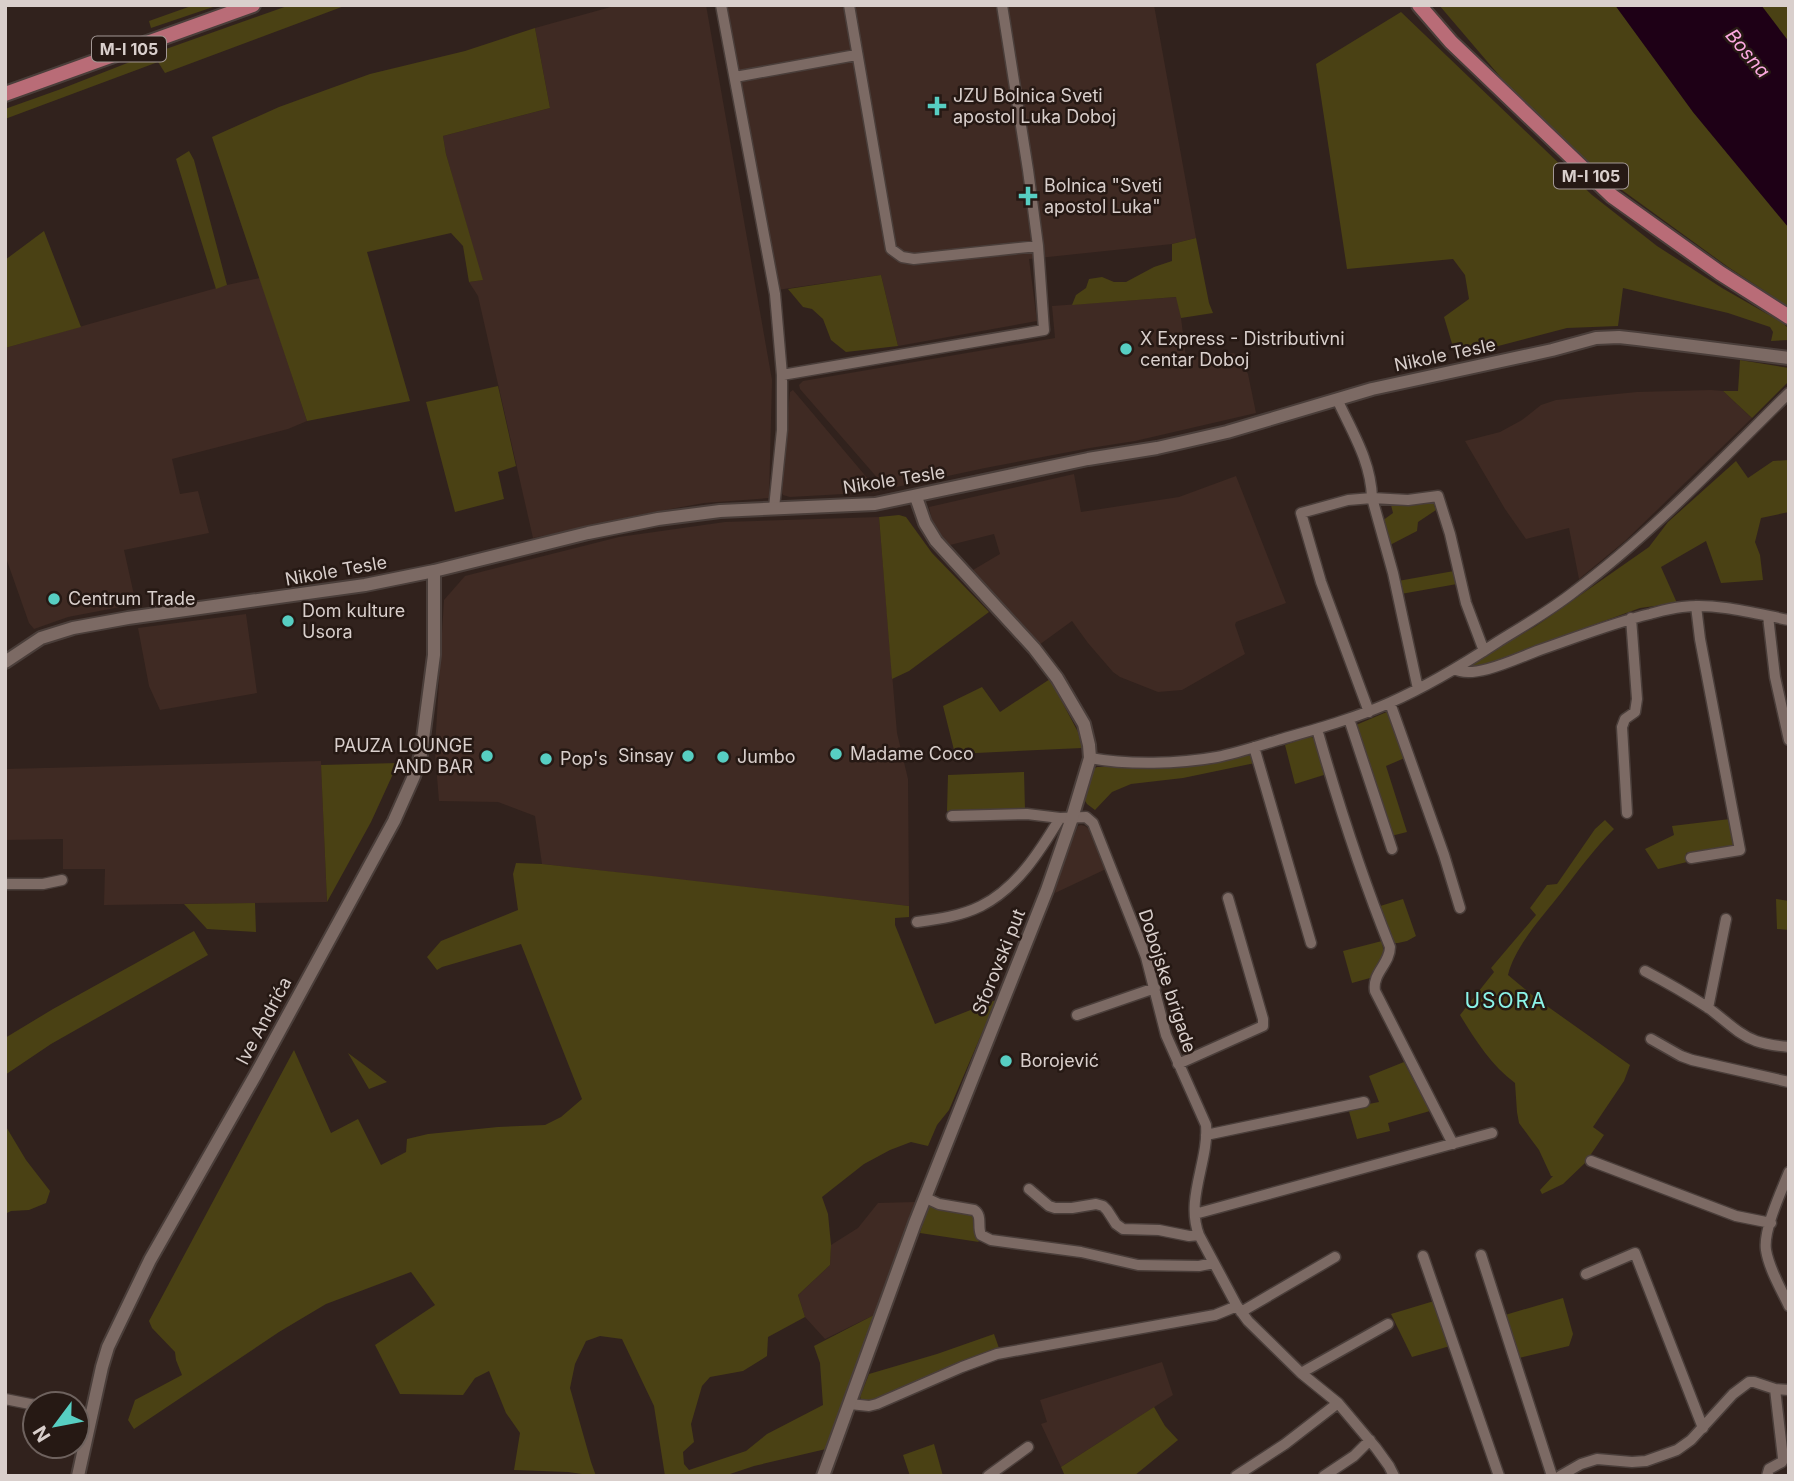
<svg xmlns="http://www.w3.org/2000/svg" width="1794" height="1481" font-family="Inter,sans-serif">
  <rect width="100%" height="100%" fill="#31221d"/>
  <path fill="#3f2a23" d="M618 5H706L772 380 769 498 704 503 654 512 533 538 478 296 469 282 482 280 446 154 443 136 550 108 535 28Z
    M727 5H1154L1196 238 1172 244 1029 259 1037 321 898 346 881 275 777 290Z
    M260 278 307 421 288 429 172 459 180 494 198 491 209 533 124 550 136 604 68 617 34 629 29 623 5 555V348L227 285Z
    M1177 297 1181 318 1186 358 1234 353 1243 365 1248 374 1256 413 1135 441 1090 448 985 468 887 489 800 389 799 385 803 381 1055 338 1052 306Z
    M793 390 879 492 790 497 783 495 780 490 790 392Z
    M1711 390 1723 391 1752 418 1625 541 1579 579 1569 528 1526 539 1505 509 1465 441 1500 432 1522 420 1541 405 1556 400 1637 392Z
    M1074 474 1081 512 1179 497 1236 476 1286 603 1236 622 1235 625 1245 654 1182 690 1158 692 1120 677 1113 672 1088 643 1072 621 1039 645 973 570 1000 554 994 534 950 545 938 532 932 520 929 507Z
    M879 517 897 733 908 779 909 906 542 864 535 816 498 802 439 801 435 752 436 731 444 600 465 576 619 537 725 522Z
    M246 614 257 693 160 710 149 686 138 628Z
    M321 761 327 902 104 905 105 869H63V839L5 840V769Z
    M1081 825 1085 826 1089 829 1106 869 1055 893 1057 880 1078 826Z
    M915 1202 874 1315 825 1339 805 1317 798 1295 830 1265 831 1245 858 1228 878 1203Z
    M1162 1362 1173 1395 1061 1467 1041 1424 1047 1422 1040 1400Z"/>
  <path fill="#4a4114" d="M194 5H219L151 28 149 21Z
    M290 5H347L165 73 158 62 5 119V109L61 89 135 60Z
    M1439 5H1615L1693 112 1789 228V307L1728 267 1604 177 1547 128 1503 80Z
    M1761 5H1789V42Z
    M1401 12 1592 195 1657 246 1722 288 1783 323 1789 329V340L1771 341 1773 332 1770 327 1728 313 1623 288 1618 326 1567 328 1456 357 1444 317 1469 299 1465 275 1453 259 1347 269 1316 64Z
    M535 28 550 108 443 136 446 154 483 280 469 282 463 246 451 233 367 252 410 401 307 421 212 137 279 107 370 74 465 51Z
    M189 151 194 160 227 285 216 289 176 159Z
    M44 231 81 327 5 348V260Z
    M1196 238 1209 303 1213 313 1181 318 1176 297 1072 305 1076 295 1086 288 1089 279 1102 277 1114 282H1126L1154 267 1172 261V244Z
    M881 275 898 346 846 352 831 340 823 319 812 309 803 307 788 289Z
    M1740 360 1789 368V381L1752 418 1723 391H1738Z
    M498 386 516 466 498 472 504 499 455 512 426 402Z
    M1789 460V512L1761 518 1755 542 1760 555 1763 580 1721 583 1706 541 1661 567 1677 603 1640 608 1483 665 1473 667 1469 664 1536 626 1649 547 1668 522 1736 461 1748 478 1773 461Z
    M1433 502 1436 510 1418 522 1417 531 1390 545 1382 521 1393 513 1391 505 1417 504Z
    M899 515 906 517 932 553 989 612 909 671 892 679 879 517Z
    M1454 571 1457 584 1401 594 1398 581Z
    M1050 679 1078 732 1082 748 955 754 943 706 982 687 1000 712Z
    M1389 711 1407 757 1386 766 1407 832 1391 836 1356 725Z
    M1310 736 1315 739 1327 774 1295 784 1285 745Z
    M1248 755 1252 756 1255 763 1183 778 1131 784 1112 792 1095 810 1087 804 1084 799 1092 770 1097 767H1160L1196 765Z
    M398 763 371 822 327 902 321 765Z
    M1024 772 1025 810 947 811 948 775Z
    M1730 819 1734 846 1686 853 1687 862 1658 869 1645 849 1674 835 1672 826Z
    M1605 820 1614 829C1594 849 1578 871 1561 893 1543 916 1515 946 1508 975L1537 999 1630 1065 1624 1081 1593 1127 1604 1135 1585 1163 1563 1184 1542 1194 1540 1190 1553 1176H1551L1539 1150 1519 1123 1517 1112 1515 1083C1492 1066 1475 1040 1460 1015L1494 972 1491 968 1536 915 1530 908 1547 885 1557 884 1595 829Z
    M516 863 542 864 652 876 909 906V917L895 918V925L935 1024 996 1000 949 1110 937 1125 928 1146 911 1142 890 1150 864 1164 822 1197 828 1214 831 1245 830 1265 798 1295 805 1317 768 1337 767 1356 743 1371 710 1377 702 1386 691 1424 694 1442 683 1452 684 1464 689 1470 746 1451 767 1434 823 1405 820 1363 814 1346 874 1315 826 1449 754 1466 724 1476H665L654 1406 622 1339 600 1336 586 1341 575 1364 570 1388 591 1462 596 1476 568 1472 514 1470 520 1433 506 1413 489 1371 475 1378 463 1395 400 1394 375 1345 435 1305 411 1272 326 1304 279 1332 134 1429 128 1420 135 1400 182 1375 176 1360 175 1352 152 1328 149 1321 294 1050 331 1133 358 1119 381 1165 406 1152 407 1139 428 1134 498 1127 545 1125 561 1117 582 1099 521 944 442 967 437 970 427 957 441 941 518 910 513 874Z
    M1403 899 1416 936 1407 941 1398 943H1393L1377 907Z
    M1776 899 1789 901V930L1777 929Z
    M255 903 256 932 207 929 184 904Z
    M194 931 208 955 51 1044 5 1075V1038L53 1009Z
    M1382 941 1384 955 1370 978 1352 983 1343 951Z
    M348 1053 387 1082 369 1089Z
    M1404 1062 1430 1111 1388 1123 1390 1131 1357 1139 1348 1108 1379 1102 1369 1076Z
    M5 1125 26 1160 50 1191 46 1203 29 1210 11 1211 5 1214Z
    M928 1206 974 1215C977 1225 973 1233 979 1242L920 1233Z
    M1563 1298 1573 1334 1569 1346 1519 1358 1505 1315Z
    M1434 1301 1450 1346 1412 1357 1391 1314Z
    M994 1334 999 1348 872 1402 861 1399 860 1397 869 1374 937 1354Z
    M1154 1407 1165 1426 1178 1440 1134 1476H1065L1061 1467Z
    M934 1444 943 1476H910L903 1455Z"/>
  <path fill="#1e0016" d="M1615 5H1761L1789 42V228L1693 112Z"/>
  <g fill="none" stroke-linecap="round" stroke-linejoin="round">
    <defs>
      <path id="minor" d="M721 5 775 294 782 375V430L774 508
        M849 5 891 249 902 257 914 259 1038 246
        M735 77 856 55
        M782 375 1044 330 1038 246 1028 170 1002 5
        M1337 399C1352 432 1371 461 1372 498L1408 500 1438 496 1450 534 1466 603 1484 651
        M1768 616 1775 677 1789 740
        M1455 669C1473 680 1518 658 1537 651 1575 638 1612 623 1650 614 1661 611 1671 608 1682 607 1718 603 1753 613 1789 620
        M1390 703 1444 855 1460 908
        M1369 712 1321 582 1301 513 1348 500 1372 498 1393 573 1418 689
        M1349 719 1392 849
        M1317 729C1338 803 1361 875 1390 947 1390 964 1372 973 1375 991L1453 1144
        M1254 747 1311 943
        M1090 758C1128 765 1179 764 1217 757 1237 753 1258 746 1278 740 1316 729 1353 719 1389 703 1428 686 1464 664 1499 641 1525 625 1551 610 1575 591 1652 533 1720 461 1789 393
        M1627 813 1622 727 1625 719 1635 712 1637 699 1631 618
        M952 816 1027 814 1060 818 1086 817 1093 823 1146 957 1166 1035 1206 1125C1209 1161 1185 1199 1199 1235L1237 1306 1248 1321 1301 1373 1338 1403 1376 1448 1389 1466 1394 1476
        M1691 858 1740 850 1700 639 1696 606
        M5 884H43L62 880
        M917 922C939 919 961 916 981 906 1017 888 1040 851 1060 818
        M1645 971C1666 982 1687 994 1707 1007 1723 1018 1737 1034 1756 1041 1767 1045 1778 1046 1789 1047
        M1708 1008 1726 919
        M1077 1015 1155 988
        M1651 1039 1681 1056 1692 1060 1789 1082
        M1178 1064 1263 1026V1019L1228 898
        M1206 1135 1364 1102
        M1591 1161 1736 1216 1771 1223
        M1789 1172C1781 1192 1763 1230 1766 1250 1769 1269 1781 1289 1789 1306
        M1029 1189 1049 1206 1055 1208H1072L1096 1204 1103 1206 1107 1210 1116 1224 1123 1229 1159 1230 1189 1236 1199 1235
        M926 1198 939 1204 974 1210C983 1216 977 1226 981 1235L991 1240 1081 1252 1138 1265 1199 1266 1214 1263
        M1195 1214 1492 1133
        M1481 1255 1552 1476
        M1423 1256 1499 1476
        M1586 1274 1635 1253 1703 1428
        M1241 1312 1335 1257
        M1301 1373 1388 1324
        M5 1399 35 1405
        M850 1404 869 1406 877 1404 962 1367 997 1354 1215 1315 1237 1306
        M77 1413 92 1416
        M988 1476 1028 1447
        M1236 1476 1285 1444 1338 1403
        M1324 1476 1354 1456 1370 1440
        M1560 1476 1581 1464 1597 1459 1632 1462 1646 1461 1677 1450 1691 1440 1733 1394 1749 1382H1754L1775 1389 1789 1390
        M1767 1476 1769 1469 1782 1462 1783 1458 1775 1389"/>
      <path id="tertiary" d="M5 662 41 638 73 628 128 618 365 585 434 571 588 533 658 519 720 511 875 504 1088 459 1157 448 1227 432 1372 389 1552 350 1596 338 1619 337 1637 339 1789 358
        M78 1476 102 1367 108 1347 150 1260 256 1074 394 821 414 776 421 754 434 655V571
        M823 1476 915 1223 1047 890 1072 818 1090 758 1089 745 1084 724 1057 678 1034 648 936 541 925 523 916 497"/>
      <path id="primary" d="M1419 5 1451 42 1612 196 1720 273 1789 317
        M5 94 253 5"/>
    </defs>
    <use href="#minor" stroke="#4a3e3a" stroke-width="13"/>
    <use href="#tertiary" stroke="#4a3e3a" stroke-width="16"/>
    <use href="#primary" stroke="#4a3e3a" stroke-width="18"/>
    <use href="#minor" stroke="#7c6a64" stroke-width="10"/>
    <use href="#tertiary" stroke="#7c6a64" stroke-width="12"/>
    <use href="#primary" stroke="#b96c77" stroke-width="14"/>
  </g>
  <g fill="#57cec2" stroke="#261914" stroke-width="2.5">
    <path d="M933.5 95.5h7v7h7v7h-7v7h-7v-7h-7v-7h7z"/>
    <path d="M1024.5 185.5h7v7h7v7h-7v7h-7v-7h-7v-7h7z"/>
    <circle cx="1126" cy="349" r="7"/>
    <circle cx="54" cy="599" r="7"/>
    <circle cx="288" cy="621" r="7"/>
    <circle cx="836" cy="754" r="7"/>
    <circle cx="487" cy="756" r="7"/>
    <circle cx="688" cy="756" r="7"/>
    <circle cx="723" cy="757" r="7"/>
    <circle cx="546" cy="759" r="7"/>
    <circle cx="1006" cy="1061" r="7"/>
  </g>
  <g text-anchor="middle" stroke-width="5" stroke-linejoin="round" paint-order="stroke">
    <g fill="#261914" stroke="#a39895" stroke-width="2">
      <rect x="92" y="36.5" width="74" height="25" rx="5"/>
      <rect x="1554" y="163.5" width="74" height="25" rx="5"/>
    </g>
    <g font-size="16" font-weight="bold" fill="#d9cfcc">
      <text x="129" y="55">M-I 105</text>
      <text x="1591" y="182">M-I 105</text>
    </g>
    <g font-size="18" fill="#d9cfcc" stroke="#261914" text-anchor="start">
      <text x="953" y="102">JZU Bolnica Sveti<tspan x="953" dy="21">apostol Luka Doboj</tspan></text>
      <text x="1044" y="192">Bolnica "Sveti<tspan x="1044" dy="21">apostol Luka"</tspan></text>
      <text x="1140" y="345">X Express - Distributivni<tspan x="1140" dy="21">centar Doboj</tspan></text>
      <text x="68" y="605">Centrum Trade</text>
      <text x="302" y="617">Dom kulture<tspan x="302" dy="21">Usora</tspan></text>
      <text x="473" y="752" text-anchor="end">PAUZA LOUNGE<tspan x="473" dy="21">AND BAR</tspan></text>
      <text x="850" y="760">Madame Coco</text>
      <text x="674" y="762" text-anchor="end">Sinsay</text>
      <text x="737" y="763">Jumbo</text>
      <text x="560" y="765">Pop's</text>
      <text x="1020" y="1067">Borojević</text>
    </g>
    <g font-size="18" fill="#d9cfcc" stroke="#261914">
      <text transform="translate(1445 355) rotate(-12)" y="6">Nikole Tesle</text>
      <text transform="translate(894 480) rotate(-9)" y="6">Nikole Tesle</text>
      <text transform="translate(336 571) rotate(-10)" y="6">Nikole Tesle</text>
      <text transform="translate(999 962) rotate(-68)" y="6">Sforovski put</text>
      <text transform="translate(1167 981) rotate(72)" y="6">Dobojske brigade</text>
      <text transform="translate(264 1021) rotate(-62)" y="6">Ive Andrića</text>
    </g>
    <g font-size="19" font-style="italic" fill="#fca9e0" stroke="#261914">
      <text transform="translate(1748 53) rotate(50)" y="7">Bosna</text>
    </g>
    <g font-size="21" letter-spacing="2" fill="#8bf4e8" stroke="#261914">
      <text x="1506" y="1008">USORA</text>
    </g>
  </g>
  <rect width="1794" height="1481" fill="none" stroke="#d9cfcc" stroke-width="14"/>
  <g transform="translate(56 1425) rotate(238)"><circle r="33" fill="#261914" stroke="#6e625e" stroke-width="2"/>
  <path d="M0-5L12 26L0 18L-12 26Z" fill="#57cec2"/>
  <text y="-10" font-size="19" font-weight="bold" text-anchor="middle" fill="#d9cfcc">N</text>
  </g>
</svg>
